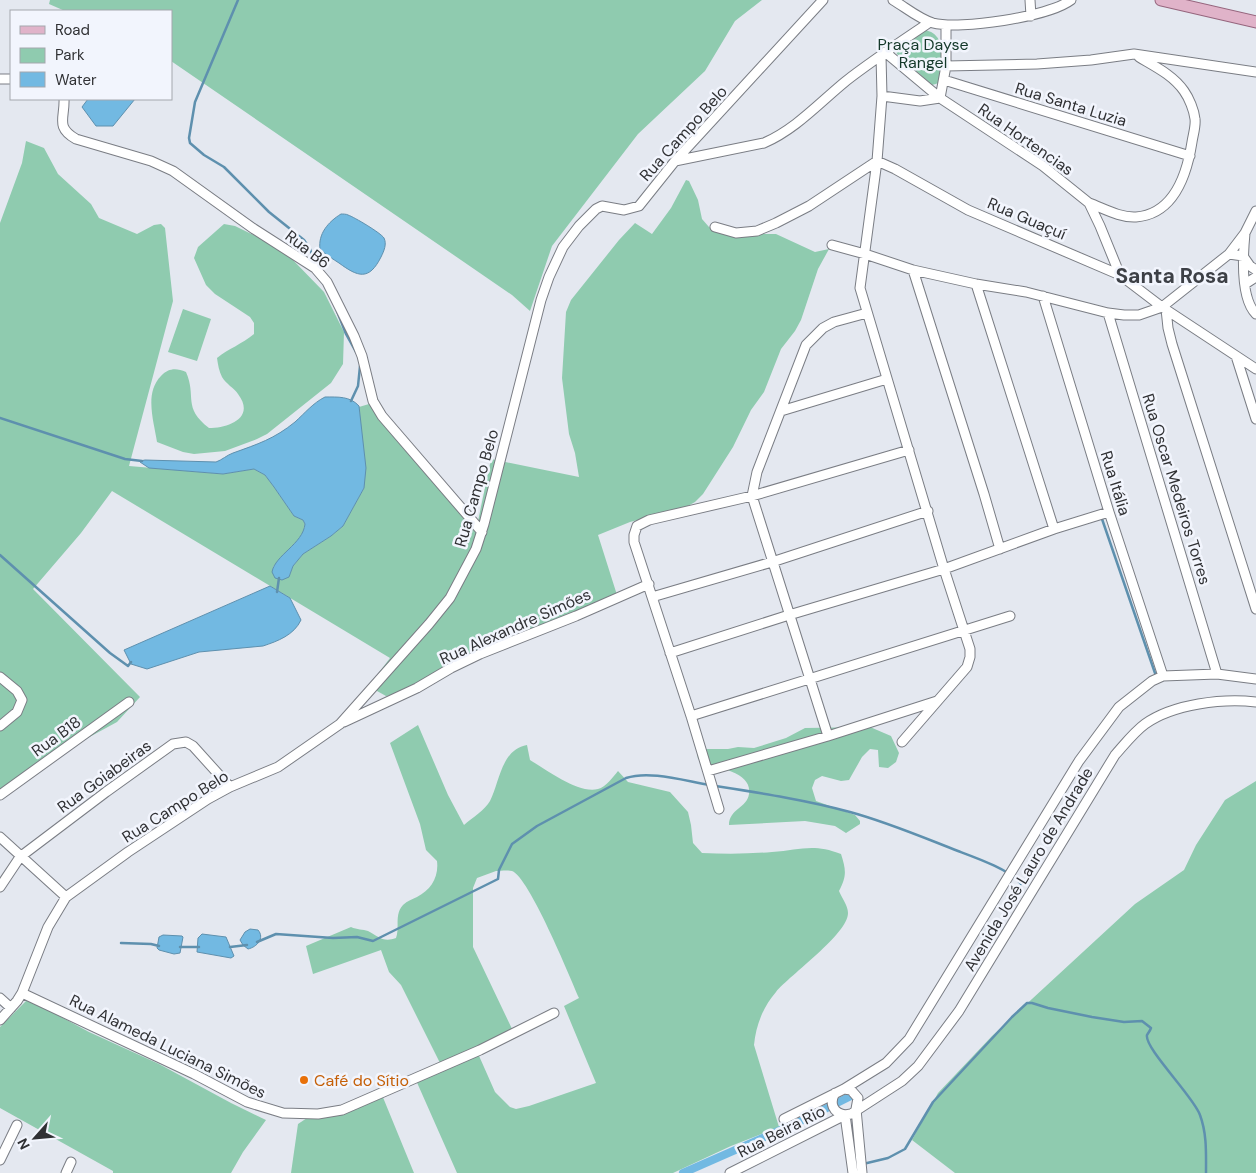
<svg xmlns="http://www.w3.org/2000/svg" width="1256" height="1173" font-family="'DM Sans',sans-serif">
  <rect width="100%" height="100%" fill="#e4e8f0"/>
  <path fill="#8fcbaf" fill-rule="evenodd" d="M50 0H762L735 21 705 71 638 134 552 246 530 311 512 295 171 61V11H65L49 4Z
    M924 30C948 33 944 66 939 83L932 85 897 54 896 50Z
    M26 141 44 148 58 174 91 204 99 218 137 234 154 225 161 224 165 228 173 301 129 466 223 474 254 469 265 475 274 487 294 516 303 520 305 524C304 540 284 556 273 567L289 577 293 566 303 554 331 536 343 526 364 488 359 407 369 404 477 526 491 459 579 477 575 453 569 434 562 378 566 312 571 300 619 240 635 223 652 234 671 208 686 180 689 181 698 200 702 219 709 227 719 232 735 234H776L815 252 829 249 818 269 801 320 795 331 781 349 764 392 751 410 733 447 703 494 695 502 686 507 630 522 598 535 617 595 394 695 386 696 377 691 374 679 390 658 112 491 81 533 33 589 140 697 117 722 73 746 0 795V223L22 163Z
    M224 224 235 226 270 243 290 257 324 292 344 332 343 364 331 383 267 434 257 439 225 451 194 454 183 452 157 442C154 422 144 393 161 376 169 368 176 368 186 372 197 397 182 407 209 428 228 428 256 418 238 394 234 388 226 384 222 377 219 371 218 365 217 358 228 349 242 344 254 334V323L250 317 215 294 206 285 194 258 198 247Z
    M183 309 211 319 197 361 168 352Z
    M418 725 448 795 464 825C472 818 485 810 490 801 500 781 501 750 527 745L530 760C547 770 578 794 598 789 606 787 613 777 618 771L628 782 670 792 688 812 691 825 693 843 702 853C725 854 749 854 772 852 800 850 813 843 841 854 846 870 847 876 839 891 842 898 848 906 848 913 848 934 790 975 776 992 763 1007 756 1025 754 1045L779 1127 731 1146 673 1173H457L415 1078 441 1065 401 985 389 972 381 950 313 974 306 946 351 927C357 930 363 929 368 931 378 936 383 943 396 938 400 927 394 915 403 905 407 901 413 899 417 897 431 890 439 877 437 861L426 850 420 824 390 743ZM496 871C500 871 507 870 512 871 529 877 570 977 579 998L564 1006 596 1083 529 1106 516 1109 510 1107 495 1092 476 1049 513 1031 473 947V888L477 878Z
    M870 727 891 736 899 753 896 762 888 768 879 767 878 750 870 749 862 757 849 780 841 781 822 776 815 780 812 788 816 801 855 815 860 821V824L846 833 835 826 805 821 729 825C729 809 747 808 749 794 753 770 711 768 698 759L697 753 700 749H728L738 747 754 748 786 738 805 728Z
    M1256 781V1173H955L912 1140 938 1093 992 1036 1135 904 1184 870 1196 845 1225 800Z
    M28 999 89 1032 159 1064 231 1103 266 1120 243 1152 231 1173H113V1171L0 1108V1027Z
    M382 1095 414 1173H291L298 1124 313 1114Z"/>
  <path fill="#72b9e2" stroke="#5e90ae" d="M88 99H135L113 126H96L82 107Z
    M341 214C342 214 347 214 348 215 354 217 381 233 384 238 387 244 384 251 381 257 369 281 358 277 339 263 333 259 326 255 320 249 318 234 328 222 341 214Z
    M325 397C338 397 350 396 359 406L366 468 364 488 343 526 331 536 303 554 293 566 289 577 282 580 275 578 272 572C275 555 303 544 305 524L303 520 294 516 274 487 265 475 254 469 223 474 149 468 140 462V461L145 460 216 462C222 460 227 455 233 453 258 444 274 439 295 422 305 413 313 403 325 397Z
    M270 586 290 598 301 620C294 635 278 641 263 646L199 652 147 669 131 664 124 650Z
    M250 929 258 930C265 938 257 947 248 949L243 945 240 940 245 932Z
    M202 934 226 937 234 956 231 958 197 952 198 938Z
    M163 935 182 936 183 937 180 953 174 954 159 950 157 948 159 937Z"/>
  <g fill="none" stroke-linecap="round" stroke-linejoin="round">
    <path stroke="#5e90ae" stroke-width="2.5" d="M238 0 195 102 189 138 190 143 204 155 224 167 269 212 304 240 310 249 315 263
      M337 311 346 334 356 352
      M351 401 358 386 360 366
      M0 418 125 459 142 461
      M1102 519 1156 676
      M0 555 110 653 128 666 131 662
      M277 592 279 578
      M715 786C760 793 806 800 850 812 887 822 922 837 958 851 974 857 1011 870 1021 884
      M257 942 276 934 333 938 357 937 373 941 498 879 499 870 512 844 537 826 626 778C650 770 685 781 710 785
      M121 943 151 944 159 946
      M180 947H199
      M230 947 247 945
      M863 1164 888 1158 905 1149 933 1102 1012 1017 1027 1003H1032L1048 1008 1092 1017 1124 1022 1142 1021 1151 1028C1150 1031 1148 1033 1147 1035 1144 1048 1194 1097 1200 1115 1207 1134 1206 1153 1206 1173"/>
    <path stroke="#72b9e2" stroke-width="8" d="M683 1173 801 1121 851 1096"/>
    <defs>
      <path id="minor" d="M893 0C905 7 919 19 933 23 960 30 1048 17 1071 0
        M1030 0 1031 16
        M885 52 940 98 1043 166 1089 203 1100 226 1120 275
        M881 56 882 96 877 161 860 288 944 569 970 649V657L967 667 902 742
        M946 66 1037 64 1091 60 1134 54 1256 72
        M0 79H11
        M944 80 1190 156
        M882 96 920 101 940 98 946 66V25
        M64 99C65 118 55 127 76 139L151 161 173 171 254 229 315 268 327 282 354 336 362 356 373 401 382 416 482 532
        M675 161 764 143C796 129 819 103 846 81 873 60 902 41 930 22
        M1089 203C1103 208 1120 218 1136 217 1174 214 1187 174 1192 142 1193 135 1196 126 1195 119 1194 110 1189 98 1184 91 1173 75 1154 66 1139 57
        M715 227 736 233 757 231 776 223 809 206 877 161 895 169 968 210 1120 275 1162 307 1256 369
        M1245 233C1243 254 1240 298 1256 314
        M832 245 865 254 913 270 976 284 1026 292 1108 313 1124 315H1139L1162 307 1229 254 1245 233 1256 211
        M1229 254 1243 256 1250 266 1256 270
        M913 270 984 494 1000 549
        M976 284 1054 529
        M1245 284 1256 277
        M1043 296 1109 512 1163 676
        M1166 309 1168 328 1172 344 1256 609
        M1108 313 1217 674
        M1236 356 1256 419
        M781 411 887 379
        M652 597 772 562 928 511
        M670 653 789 615 944 569 1054 529 1109 512
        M0 677 17 691 22 700 17 712 0 726
        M691 716 1010 616
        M344 722 417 688 451 668 480 654 576 616 649 584
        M828 736 752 496 757 472 806 345 823 328 834 322 867 313
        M708 771 828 736 937 701
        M0 795 129 702
        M719 809 691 716 634 542V535L637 526 649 520 752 496 909 450
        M0 837 66 897
        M0 887 20 857 106 792 173 744 186 742 193 746 230 787
        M22 993 194 1074 247 1102 283 1113 318 1114 342 1110 480 1050 554 1013
        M0 998 11 1008
        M0 1020 17 1001 22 993 48 927 66 897 128 852 208 799 230 787 278 767 340 724 429 624 450 598 476 549 484 524 541 300 549 277 563 247 579 226 596 209 602 206 624 210 639 206 675 161 823 0
        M844 1089 851 1090 858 1098 856 1109 862 1173
        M835 1093C829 1103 833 1113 845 1115
        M845 1115 853 1173
        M784 1119 844 1089 886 1063 909 1039 1079 761 1119 707 1152 681 1163 676 1217 674 1256 679
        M0 1160 17 1125
        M66 1173 71 1162
        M730 1173 845 1115 851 1114 902 1081 918 1066 959 1011 1115 755C1124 745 1134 732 1145 724 1173 704 1223 698 1256 702"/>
      <path id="major" d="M1161 0 1256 22"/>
    </defs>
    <use href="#minor" stroke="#7a7d84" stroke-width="11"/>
    <use href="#major" stroke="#95657d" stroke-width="13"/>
    <use href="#minor" stroke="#fff" stroke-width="9"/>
    <use href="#major" stroke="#e0b3c9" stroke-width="11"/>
  </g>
  <circle fill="#e8710a" stroke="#f2f5fd" stroke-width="2" cx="304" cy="1080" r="5"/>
  <g text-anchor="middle" stroke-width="5" stroke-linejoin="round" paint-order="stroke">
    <g font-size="16" fill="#15392b" stroke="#f2f5fd">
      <text x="923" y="50">Praça Dayse<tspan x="923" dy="18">Rangel</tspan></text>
    </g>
    <g font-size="16" fill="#303134" stroke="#f2f5fd">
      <text transform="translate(1071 104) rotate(17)" y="6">Rua Santa Luzia</text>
      <text transform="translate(683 133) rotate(-48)" y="6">Rua Campo Belo</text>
      <text transform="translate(1026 139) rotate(35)" y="6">Rua Hortencias</text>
      <text transform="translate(1027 218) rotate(23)" y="6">Rua Guaçuí</text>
      <text transform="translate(308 249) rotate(37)" y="6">Rua B6</text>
      <text transform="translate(1116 483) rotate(73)" y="6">Rua Itália</text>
      <text transform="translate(476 488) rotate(-74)" y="6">Rua Campo Belo</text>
      <text transform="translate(1177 489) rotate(73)" y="6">Rua Oscar Medeiros Torres</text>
      <text transform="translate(515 626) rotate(-24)" y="6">Rua Alexandre Simões</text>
      <text transform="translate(56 736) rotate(-36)" y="6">Rua B18</text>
      <text transform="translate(104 776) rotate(-36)" y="6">Rua Goiabeiras</text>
      <text transform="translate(175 806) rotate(-32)" y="6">Rua Campo Belo</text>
      <text transform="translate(1028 869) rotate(-59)" y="6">Avenida José Lauro de Andrade</text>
      <text transform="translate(168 1046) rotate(26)" y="6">Rua Alameda Luciana Simões</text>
      <text transform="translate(781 1131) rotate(-27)" y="6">Rua Beira Rio</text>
    </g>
    <g font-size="16" fill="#c56008" stroke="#f2f5fd" text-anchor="start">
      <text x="314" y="1086">Café do Sítio</text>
    </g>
    <g font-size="21" font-weight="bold" fill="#3d4046" stroke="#f2f5fd">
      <text x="1172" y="283">Santa Rosa</text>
    </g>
  </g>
  <rect x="10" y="10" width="162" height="90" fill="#f2f5fd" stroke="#a4a7ad"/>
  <rect x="20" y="26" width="25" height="8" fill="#e0b3c9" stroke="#a4a7ad"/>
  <text x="55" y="35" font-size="15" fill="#303134">Road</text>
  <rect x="20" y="48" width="25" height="15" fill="#8fcbaf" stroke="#a4a7ad"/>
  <text x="55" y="60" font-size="15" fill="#303134">Park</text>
  <rect x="20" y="72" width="25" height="15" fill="#72b9e2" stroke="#a4a7ad"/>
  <text x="55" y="85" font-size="15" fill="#303134">Water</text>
  <g transform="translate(35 1138) rotate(243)" stroke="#f2f5fd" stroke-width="4" paint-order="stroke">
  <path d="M0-4L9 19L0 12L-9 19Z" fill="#303134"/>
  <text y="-8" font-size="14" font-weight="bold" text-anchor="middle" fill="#303134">N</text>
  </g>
</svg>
